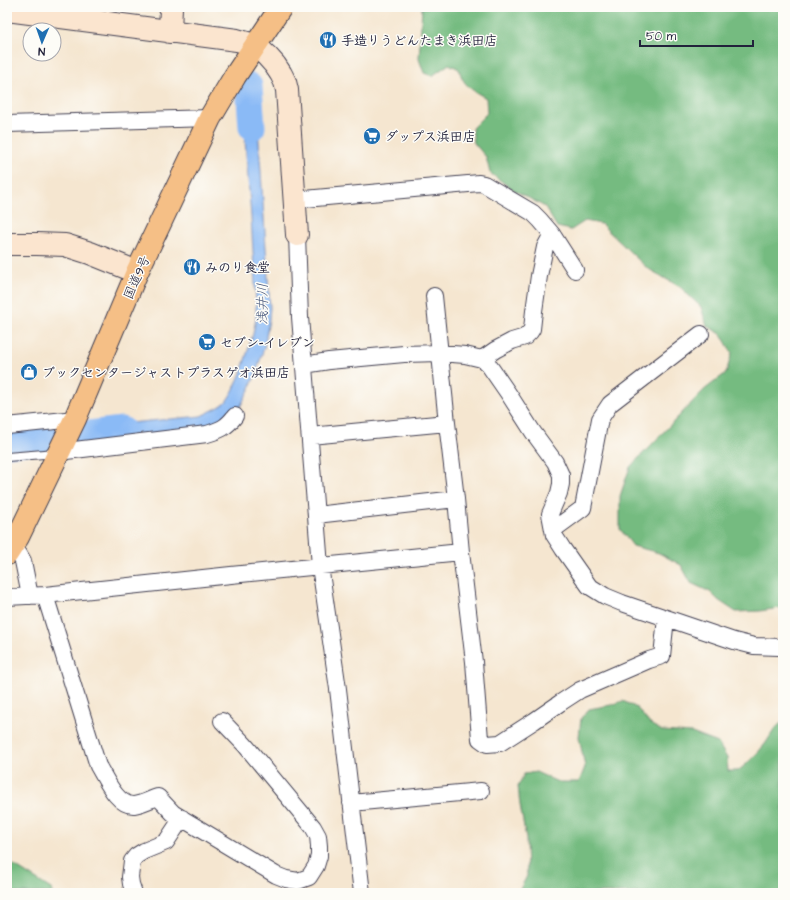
<svg xmlns="http://www.w3.org/2000/svg" width="790" height="900" font-family="'Architects Daughter','Klee One',sans-serif">
  <rect width="100%" height="100%" fill="#fdfcf7"/>
  <filter id="ink" filterUnits="userSpaceOnUse"><feTurbulence type="fractalNoise" baseFrequency=".025" numOctaves="2"/><feDisplacementMap in="SourceGraphic" scale="8" xChannelSelector="R" yChannelSelector="G"/><feConvolveMatrix kernelMatrix="1 2 1 2 8 2 1 2 1" color-interpolation-filters="sRGB"/></filter>
  <filter id="wash" filterUnits="userSpaceOnUse"><feTurbulence type="fractalNoise" baseFrequency=".012" numOctaves="4" result="noise"/><feDisplacementMap in="SourceGraphic" scale="16" xChannelSelector="R" yChannelSelector="G"/><feGaussianBlur stdDeviation="0.9" result="paint"/><feColorMatrix in="noise" values="0 0 0 0 0 0 0 0 0 0 0 0 0 0 0 0 0 1.4 0 .05"/><feComposite in="paint" operator="in"/></filter>
  <g filter="url(#wash)">
    <rect width="100%" height="100%" fill="#f5e6d0"/>
    <path fill="#74bb80" stroke="#4b6e5e" d="M422 7H783V607L780 608 760 611 736 612 718 600 710 592 691 583 681 565 659 553 633 546 620 529V496L630 467 704 390 726 373 732 353 721 334 707 326 701 307 680 287 647 268 601 224 585 221 571 230 557 227 545 207 512 189 490 173 486 157 474 143 472 128 487 113 486 98C472 90 463 86 459 69L449 64 432 76 424 73 419 59Z
      M623 701 637 708 650 724 662 731 692 733 718 743 727 758 728 771H738C748 763 757 754 765 744 771 736 774 727 783 722V893H520L519 891 527 876 526 838 520 805 518 786 524 774 536 772 558 782H579L585 767 579 737 581 718 589 709 611 705Z
      M7 861 51 889 53 893H7Z"/>
    <path fill="#8abaf6" stroke="#566e98" d="M255 81 270 308 269 320 264 348 255 376 250 388 240 407 231 418 219 426 79 445 89 427 201 416 219 407 226 402 233 391 241 373 253 334 256 318V303L251 217 242 103Z
      M50 429 42 449 7 452V434Z"/>
    <g fill="none" stroke-linecap="round" stroke-linejoin="round">
      <path stroke="#8abaf6" stroke-width="27" d="M249 86 252 127
        M7 444 122 430"/>
    </g>
  </g>
  <g filter="url(#ink)">
    <g fill="none" stroke-linecap="round" stroke-linejoin="round">
      <defs>
        <path id="lane" d="M7 457 56 453"/>
        <path id="street" d="M7 124 210 118
          M294 200 479 183 484 184 533 213 540 220 552 234 575 270
          M297 235 300 317 320 566 338 689 362 893
          M434 296 447 423 456 499 461 552 474 662 480 739 487 744 500 743 534 721 560 703 580 690 649 660 662 656 666 618
          M482 359 495 350 512 341 525 337 530 332 532 329 534 311 539 276 545 247 552 234
          M304 365 329 361 404 354 440 353 465 355 482 359 488 364 508 393 533 432 555 462 561 475V484L559 493 550 514 554 535 563 549 589 586 605 596 622 603 734 641 754 646 779 647 783 645
          M7 426 75 419
          M310 436 447 423
          M58 452 207 434C220 430 226 428 235 416
          M316 515 456 499
          M553 530 583 508 600 419 610 404 701 334
          M13 546 19 554 23 561 30 596
          M45 595 98 766C106 779 117 806 134 805 142 804 151 799 158 797L173 813 276 875 286 879 298 881 309 877 316 866 319 856V846L318 836 313 827 245 745 222 721
          M7 597 45 595 231 575 461 552
          M351 803 481 791
          M134 893 131 884 130 877 132 861 136 856 144 851 166 842 182 818"/>
        <path id="secondary" d="M7 10 237 40 255 45 267 56 275 65 281 74 285 82 287 90 297 235
          M170 32 171 7
          M7 244H37L65 245 90 253 137 272"/>
        <path id="highway" d="M7 554 18 537 75 419 137 272 210 118 235 76 281 7"/>
      </defs>
      <use href="#lane" stroke="#423f51" stroke-width="10"/>
      <use href="#street" stroke="#423f51" stroke-width="18"/>
      <use href="#secondary" stroke="#423f51" stroke-width="24"/>
      <use href="#highway" stroke="#423f51" stroke-width="24"/>
      <use href="#lane" stroke="#fff" stroke-width="8"/>
      <use href="#street" stroke="#fff" stroke-width="16"/>
      <use href="#secondary" stroke="#fbe5cf" stroke-width="22"/>
      <use href="#highway" stroke="#f5bf86" stroke-width="22"/>
    </g>
  </g>
  <defs>
    <symbol id="restaurant-disc" viewBox="-11 -11 22 22"><circle r="9.5" fill="#1f6fb2" stroke="#fdfcf7"/><path d="M-5-6h1v4h1v-4h1v4h1v-4h1v5L-1.5 .5V6h-2V.5L-5-1ZM5-6V6H3V1.5H1.5Q1.5-4 5-6Z" fill="#fff"/></symbol>
    <symbol id="supermarket-disc" viewBox="-11 -11 22 22"><circle r="9.5" fill="#1f6fb2" stroke="#fdfcf7"/><path d="M-6-5.5h2.5l.6 2H6L4.5 2H-2.5L-4.4-4H-6ZM-1.5 3.2a1.3 1.3 0 1 0 .1 0ZM3 3.2a1.3 1.3 0 1 0 .1 0Z" fill="#fff"/></symbol>
    <symbol id="shop-disc" viewBox="-11 -11 22 22"><circle r="9.5" fill="#1f6fb2" stroke="#fdfcf7"/><path d="M-5-2.5h2.3a2.7 3.5 0 0 1 5.4 0H5L5.5 6h-11ZM-1.5-2.5h3a1.5 2.3 0 0 0-3 0Z" fill="#fff"/></symbol>
  </defs>
  <g fill-rule="evenodd">
    <use href="#restaurant-disc" x="318" y="30" width="20" height="20"/>
    <use href="#supermarket-disc" x="362" y="126" width="20" height="20"/>
    <use href="#restaurant-disc" x="182" y="257" width="20" height="20"/>
    <use href="#supermarket-disc" x="197" y="332" width="20" height="20"/>
    <use href="#shop-disc" x="19" y="362" width="20" height="20"/>
  </g>
  <g text-anchor="middle" stroke-width="3" stroke-linejoin="round" paint-order="stroke">
    <g font-size="13" font-weight="bold" fill="#22223b" stroke="#fdfcf7" text-anchor="start">
      <text x="341" y="45">手造りうどんたまき浜田店</text>
      <text x="385" y="141">ダップス浜田店</text>
      <text x="205" y="272">みのり食堂</text>
      <text x="220" y="347">セブン-イレブン</text>
      <text x="42" y="377">ブックセンタージャストプラスゲオ浜田店</text>
    </g>
    <g font-size="13" fill="#22223b" stroke="#fdfcf7">
      <text transform="translate(136 277) rotate(-66)" y="5">国道9号</text>
    </g>
    <g font-size="14" font-style="italic" fill="#46577c" stroke="#fdfcf7">
      <text transform="translate(262 304) rotate(-90)" y="5">浅井川</text>
    </g>
  </g>
  <rect width="790" height="900" fill="none" stroke="#fdfcf7" stroke-width="24"/>
  <g transform="translate(42 42) rotate(182)"><circle r="19" fill="#fdfcf7" stroke="#a5a5ac"/>
  <path d="M0-3L7 15L0 10L-7 15Z" fill="#1f6fb2"/>
  <text y="-6" font-size="11" font-weight="bold" text-anchor="middle" fill="#22223b">N</text>
  </g>
  <path d="M640 40v6h113v-6" fill="none" stroke="#22223b" stroke-width="2"/>
  <text x="646" y="40" font-size="12" fill="#22223b" stroke="#fdfcf7" stroke-width="3" paint-order="stroke">50 m</text>
</svg>
